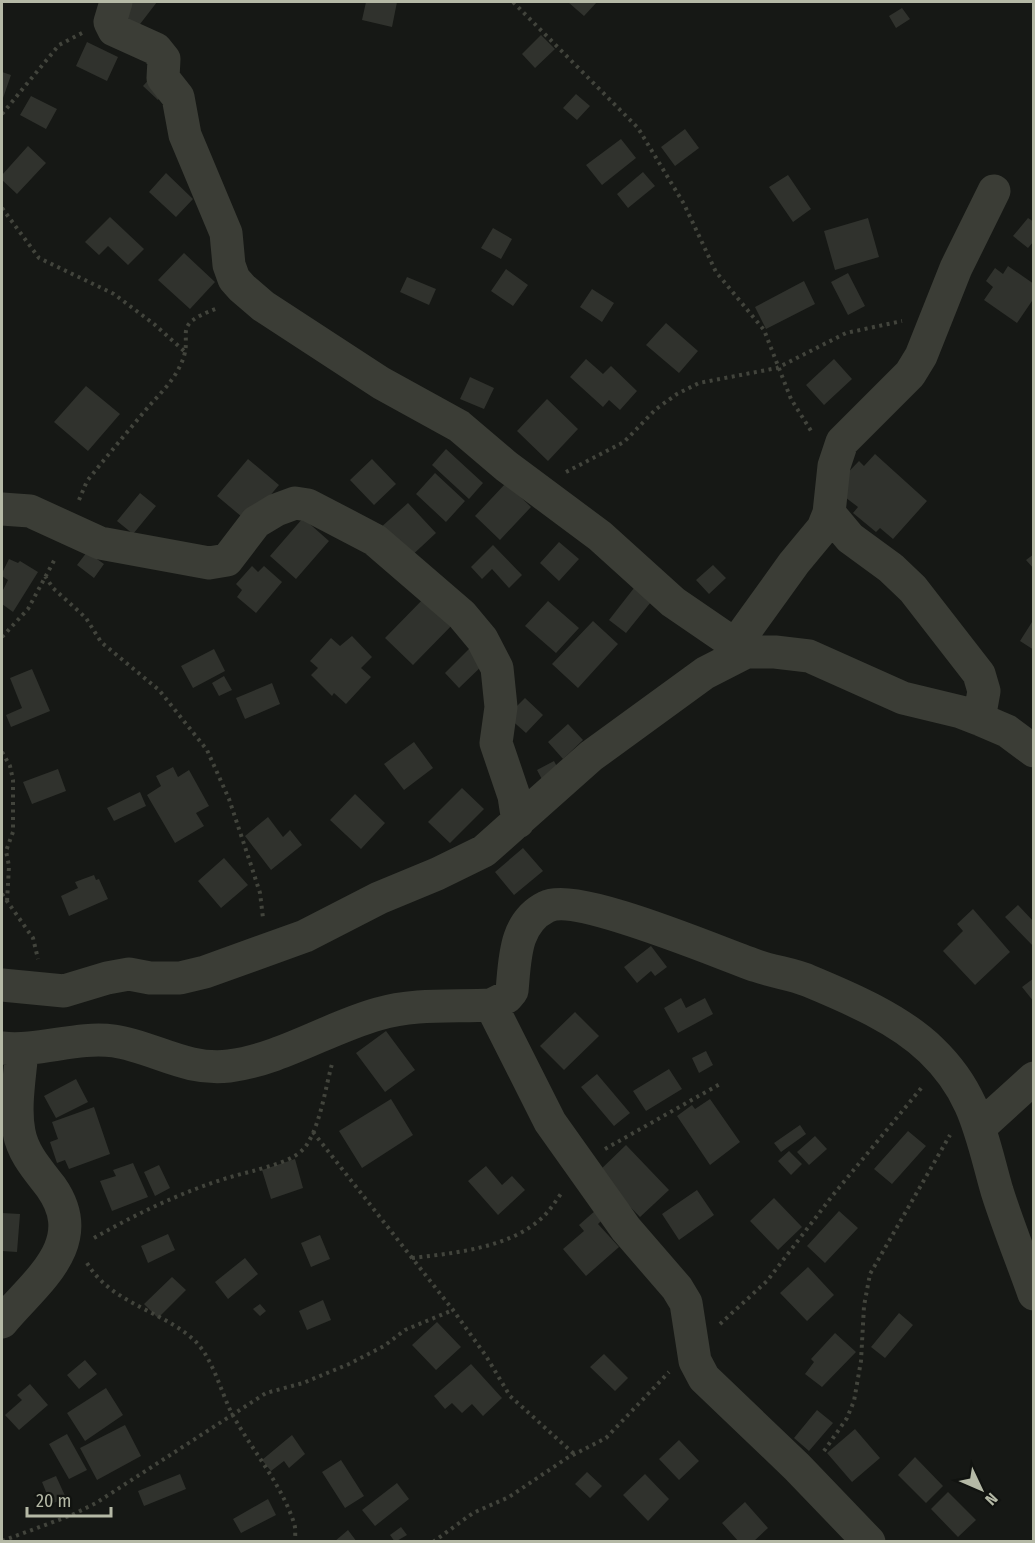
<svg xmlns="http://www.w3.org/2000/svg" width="1035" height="1543" font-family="'Fira Sans Condensed',sans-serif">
  <rect width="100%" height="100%" fill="#161815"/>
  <path fill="#30322d" d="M132 2H157L137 28 121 16Z
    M366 2H397L392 27 362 20Z
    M568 2H597L584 16Z
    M902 8 910 19 896 28 889 16Z
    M541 35 555 49 535 68 522 54Z
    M87 42 118 57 107 81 76 66Z
    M2 72 11 75 2 101Z
    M153 75 167 89 158 100 143 86Z
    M576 94 590 106 577 120 563 108Z
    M31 96 57 109 46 129 20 115Z
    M685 129 699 148 675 166 661 147Z
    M621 139 636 158 602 185 586 165Z
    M28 146 46 163 17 194 2 180V175Z
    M643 172 655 186 628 208 617 194Z
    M166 173 193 199 176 217 149 192Z
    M788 175 811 209 793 222 769 187Z
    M110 217 144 249 128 265 108 246 99 255 85 242Z
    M868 218 879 257 835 270 824 231Z
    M1028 218 1034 222V241L1028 248 1013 236Z
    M493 228 512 239 501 259 481 248Z
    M184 253 215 282 190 309 158 280Z
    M1008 266 1034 284V298L1017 323 984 300 993 287 986 281 995 268 1003 274Z
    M506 269 528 285 513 306 491 291Z
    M848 273 865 306 848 315 831 282Z
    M407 277 436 289 429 305 400 292Z
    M804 281 815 304 766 329 755 307Z
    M592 289 614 303 602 322 580 307Z
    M666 323 698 351 679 373 646 345Z
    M586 359 603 374 611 366 637 391 620 410 609 400 603 407 570 377Z
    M834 359 852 379 824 405 806 385Z
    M470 377 494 388 484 409 460 399Z
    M86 386 120 414 88 451 54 422Z
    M547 399 578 429 548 461 517 431Z
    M446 449 483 483 469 499 432 465Z
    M875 454 927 501 893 539 880 528 876 532 853 513 858 507 833 488 859 461 864 466Z
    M248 459 279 485 248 522 217 496Z
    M372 459 396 484 374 505 350 480Z
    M435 473 465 501 446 522 416 494Z
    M506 483 531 507 500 540 475 516Z
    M140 493 156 506 133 534 117 521Z
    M408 503 436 533 407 560 379 529Z
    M303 518 329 541 296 579 270 556Z
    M559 542 579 559 559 581 540 563Z
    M493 545 522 575 509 588 492 569 482 579 471 567Z
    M87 552 104 564 94 578 77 565Z
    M1034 554V569L1026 560Z
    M9 559 18 563 20 561 38 572 13 612 2 604V592L8 580 2 576V573Z
    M713 565 726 578 709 594 696 580Z
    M252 566 258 572 264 566 282 582 256 613 237 597 242 590 236 584Z
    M634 588 651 602 626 633 609 620Z
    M429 593 457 620 413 665 385 638Z
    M548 601 579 628 556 653 525 626Z
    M593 621 618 644 578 688 552 664Z
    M1032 622 1034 623V650L1020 641Z
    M352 636 372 657 361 668 371 677 346 704 334 693 332 696 311 675 318 668 310 661 331 638 340 646Z
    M471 647 486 662 459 688 445 673Z
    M214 649 225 671 193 688 181 666Z
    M32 669 50 711 11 727 6 715 22 708 10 678Z
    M224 676 232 690 219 696 212 683Z
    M272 683 280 704 245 719 236 698Z
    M525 698 543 715 526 733 507 716Z
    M568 724 583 740 563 759 548 742Z
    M414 742 433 768 404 790 384 764Z
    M554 761 562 776 545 785 537 770Z
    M173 767 178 777 189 770 209 806 196 813 204 826 175 843 147 795 161 786 156 776Z
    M58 769 66 791 32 804 23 782Z
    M462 788 484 809 450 843 428 822Z
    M140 792 146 806 114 821 107 808Z
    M355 794 385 823 361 849 330 820Z
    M268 817 283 837 290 830 302 845 271 870 245 836Z
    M523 848 543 871 514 895 495 872Z
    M224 858 248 885 221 908 198 881Z
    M94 875 96 880 99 879 108 899 69 916 61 896 78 888 75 882Z
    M1018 905 1034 922V947L1005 917Z
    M973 909 1010 952 975 985 943 951 963 931 957 924Z
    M651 946 667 967 655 976 651 971 637 983 624 967Z
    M1034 978V1002L1022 987Z
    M681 998 686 1008 705 998 713 1014 678 1033 664 1008Z
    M575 1012 599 1036 564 1070 540 1046Z
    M386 1031 415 1070 385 1092 356 1053Z
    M706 1051 713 1065 699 1073 692 1058Z
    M669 1069 682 1089 646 1111 633 1091Z
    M597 1074 630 1113 614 1126 581 1087Z
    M76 1079 88 1102 56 1118 44 1096Z
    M391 1099 413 1135 362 1168 339 1131Z
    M710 1099 740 1142 710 1165 677 1116 692 1105 695 1109Z
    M94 1107 110 1154 69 1169 65 1160 57 1163 50 1142 58 1139 52 1122Z
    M800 1125 806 1134 781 1152 774 1143Z
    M908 1131 926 1146 892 1184 874 1169Z
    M815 1136 827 1149 809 1165 797 1152Z
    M626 1145 669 1190 640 1217 597 1173Z
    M789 1151 802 1164 791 1175 778 1161Z
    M295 1159 303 1188 271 1199 262 1170Z
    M133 1163 148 1197 112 1211 100 1181 116 1176 113 1170Z
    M159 1165 170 1188 155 1196 144 1172Z
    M486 1166 502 1185 512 1176 525 1190 498 1215 468 1181Z
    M697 1190 714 1215 679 1240 662 1214Z
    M774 1198 802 1227 778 1250 750 1221Z
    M596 1210 603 1219 598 1224 619 1247 586 1276 563 1249 584 1231 579 1225Z
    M839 1211 858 1228 825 1263 807 1246Z
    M2 1213 20 1214 17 1252 2 1251Z
    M168 1234 175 1250 148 1263 141 1246Z
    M320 1235 330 1259 311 1267 301 1243Z
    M245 1258 258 1274 228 1299 215 1282Z
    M808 1267 834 1295 807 1321 780 1293Z
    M172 1277 186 1290 158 1318 144 1304Z
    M323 1300 331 1320 307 1330 299 1311Z
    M260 1304 266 1311 260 1316 253 1309Z
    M899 1313 913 1325 885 1358 871 1347Z
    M437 1322 461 1347 436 1370 412 1345Z
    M835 1333 856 1352 822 1387 805 1374 814 1362 811 1359Z
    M604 1354 628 1378 615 1391 590 1367Z
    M85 1360 97 1374 79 1389 67 1375Z
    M471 1364 502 1398 483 1416 472 1404 462 1413 452 1403 445 1409 434 1396Z
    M30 1384 48 1405 19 1430 5 1415 22 1400 17 1395Z
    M106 1388 123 1415 85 1441 67 1413Z
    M817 1410 833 1423 809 1451 794 1438Z
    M125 1425 141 1456 97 1480 80 1448Z
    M855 1429 880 1458 852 1482 827 1453Z
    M67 1434 87 1470 69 1479 49 1444Z
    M292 1435 305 1454 289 1468 284 1461 271 1471 262 1460Z
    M679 1440 699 1461 679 1480 659 1459Z
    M915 1457 943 1486 926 1503 898 1475Z
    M341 1460 364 1496 345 1508 322 1472Z
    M587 1472 602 1486 590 1498 575 1484Z
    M180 1474 186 1489 144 1506 138 1491Z
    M645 1474 669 1499 648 1521 623 1495Z
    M56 1476 66 1498 51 1504 42 1482Z
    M397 1483 409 1499 375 1526 362 1510Z
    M948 1492 976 1520 958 1537 931 1509Z
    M268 1499 276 1515 241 1533 233 1519Z
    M745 1502 768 1528 753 1542H739L722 1523Z
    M401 1527 407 1535 395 1542 390 1535Z
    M348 1530 357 1542H334Z"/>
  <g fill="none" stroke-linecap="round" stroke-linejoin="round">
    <path stroke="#42443c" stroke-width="4" stroke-dasharray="3 4.5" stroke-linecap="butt" d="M513 2 638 128 684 204 716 272 764 330 791 399 813 434
      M2 114 59 45 82 33
      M2 208 39 258 114 294 154 324 184 351
      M566 472 624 442 656 409 677 394 699 383 777 368 846 333 902 321
      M79 500 87 481C107 456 128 431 149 406 160 394 173 381 180 366 197 333 166 327 218 308
      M45 576 53 588 86 618 101 642 159 690 207 750 229 799 250 862 260 893 263 918
      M2 637 28 609 56 557
      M2 752 10 766 13 780V832L6 851 9 866 7 902
      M2 894 33 938 38 959
      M313 1132 453 1310 486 1356 510 1396 574 1454
      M605 1149 720 1084
      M94 1238C143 1210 198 1184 253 1171 269 1166 295 1161 306 1146 321 1123 325 1089 332 1064
      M412 1258C455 1253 510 1248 543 1217 551 1209 557 1199 563 1191
      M87 1263C111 1303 160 1310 193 1339 212 1356 220 1389 231 1412 251 1449 281 1483 294 1523 296 1529 295 1536 295 1542
      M720 1324 767 1281 833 1195 923 1086
      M824 1451 847 1418 854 1401 861 1361 864 1306 870 1274 950 1135
      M2 1541 72 1515 96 1503 266 1393 303 1383 349 1364 384 1346 405 1330 453 1310
      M433 1542 473 1513 509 1497 567 1458 606 1438 669 1372"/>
    <path stroke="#3b3d36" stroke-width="33" d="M116 2 110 22 114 30 156 49 164 59 163 78 178 97 185 135 226 233 229 265 234 279 242 288 263 306 381 383 459 426 506 466 600 536 673 602 746 652
      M2 509 30 511 100 543 209 563 227 560 256 522 276 510 295 503 308 505 375 540 462 615 482 639 497 668 501 707 496 743 514 796 518 822
      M829 513 850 538 891 568 913 589 979 674 984 691 979 719
      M735 645 794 563 823 528 829 513 834 466 842 442 910 374 921 356 956 268 994 191
      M2 985 64 991 107 978 129 974 150 978H180L205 972 305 936 379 898 437 874 484 851 591 756 705 673 746 652H775L809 656 903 698 961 712 979 719 1007 731 1034 751
      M491 1005 550 1122 626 1229 677 1288 686 1303 695 1361 704 1378 797 1467 869 1542
      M2 1048C39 1052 77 1036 114 1041 154 1047 185 1071 229 1066 282 1059 328 1028 378 1014 415 1003 454 1007 491 1005L507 997 512 991C515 960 514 923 546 907 576 891 719 953 757 966 774 972 793 974 809 981 850 998 899 1019 931 1050 976 1093 981 1135 997 1191 1008 1226 1022 1260 1034 1294
      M980 1127 1034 1078
      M2 1322C35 1282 91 1244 51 1187 38 1170 23 1154 19 1132 14 1107 20 1076 22 1050"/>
  </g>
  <rect width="1035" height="1543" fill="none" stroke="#b5b9a6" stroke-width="6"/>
  <g transform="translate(981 1489) rotate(134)" stroke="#111310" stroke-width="4.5" paint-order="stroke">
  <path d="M0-4.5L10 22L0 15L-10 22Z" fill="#b5b9a6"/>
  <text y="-9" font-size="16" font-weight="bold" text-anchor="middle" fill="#b5b9a6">N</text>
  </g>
  <path d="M27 1507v9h84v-9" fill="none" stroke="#b5b9a6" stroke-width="3"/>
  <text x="36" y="1507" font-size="18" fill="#b5b9a6" stroke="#111310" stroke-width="4.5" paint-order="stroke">20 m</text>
</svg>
